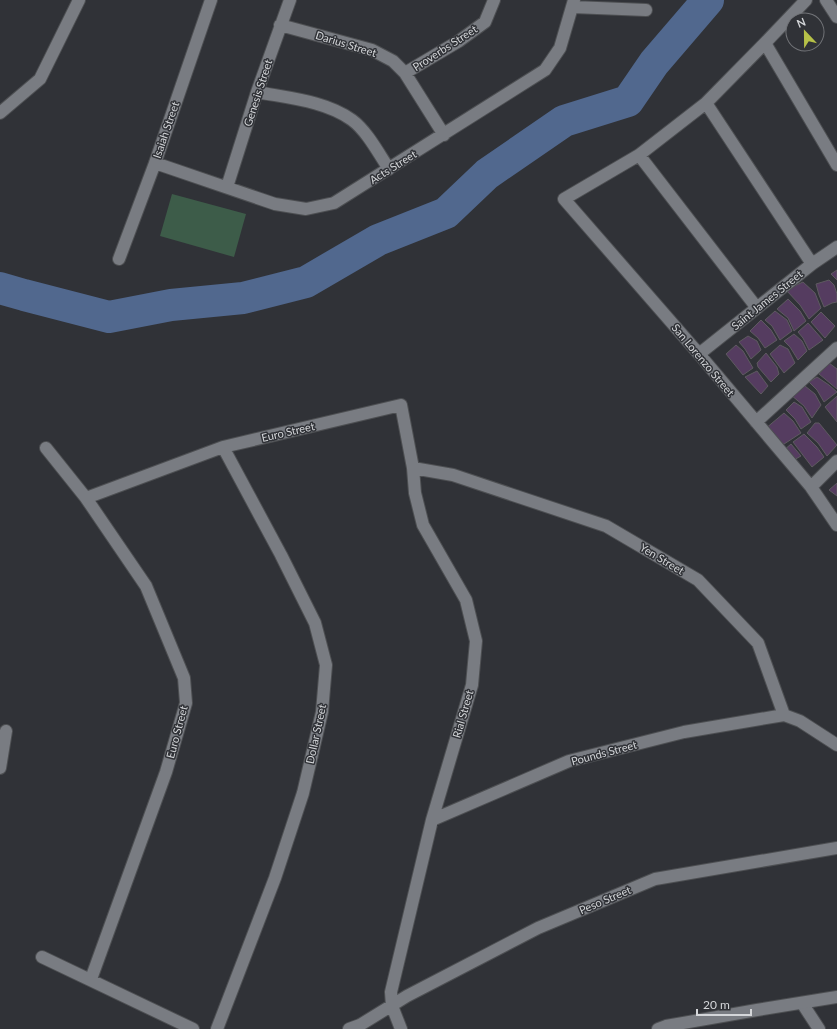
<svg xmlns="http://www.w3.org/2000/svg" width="837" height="1029" font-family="Lato,sans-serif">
  <rect width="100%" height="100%" fill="#303237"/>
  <path fill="#3d5c49" d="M172 194 246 214 234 257 160 236Z"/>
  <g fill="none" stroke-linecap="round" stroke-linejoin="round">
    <path stroke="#51688e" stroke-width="32" d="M0 288 24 295 109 317 171 305 243 298 306 282 378 240 446 213 487 174 564 121 628 101 654 63 708 0"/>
  </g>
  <path fill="#553c60" stroke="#5e5a60" d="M837 270V280L831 274Z
    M829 280 834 285 837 294V302L832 303 824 307 819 295 816 284Z
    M803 282 815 293 821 308 809 319 800 305 786 290Z
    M788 299 800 311 806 321 794 331 788 318 777 309Z
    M775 311 787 320 792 331 780 340 772 326 765 320Z
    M821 312 835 326 825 338 811 322Z
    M761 320 771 330 777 340 765 348 758 338 750 331Z
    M808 323 823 340 809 350 803 338 798 332Z
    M794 334 802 341 807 351 798 360 790 347 784 341Z
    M748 336 757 341 761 350 751 359 745 349 739 342Z
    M736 345 743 351 753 368 743 375 726 354Z
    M780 345 788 349 795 363 784 373 770 354Z
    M766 353 777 367 779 374 771 382 758 367 757 363Z
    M829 363 837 369V389L819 374Z
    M757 371 768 386 761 394 745 377Z
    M817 377 829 385 837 392 824 402 817 390 809 382Z
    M805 386 815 394 821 405 812 418 804 406 791 395Z
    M837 396V422L825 407Z
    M794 402 802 407 811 422 801 429 795 419 786 410Z
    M784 413 793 421 801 433 781 446 765 429Z
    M815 423H819L837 445 827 456 818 443 807 433Z
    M804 434 817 447 824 457 812 467 793 442Z
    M791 444 801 456 792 461 784 450Z
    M837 483V496L829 490Z"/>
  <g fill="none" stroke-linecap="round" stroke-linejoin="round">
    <defs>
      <path id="street" d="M806 0 765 43 706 103 639 155 564 199 699 354 811 487 837 525
        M826 0 837 17
        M573 7 646 10
        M280 25 372 50 393 61 405 73 444 135
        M765 43 837 165
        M405 73 459 41 485 22 494 0
        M257 92C288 98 326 101 352 120 367 131 379 154 389 169
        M706 103 812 264
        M0 113 40 79 79 0
        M639 155 757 308
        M155 163 275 204 306 209 334 203 545 70 560 48 574 0
        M227 187 257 92 290 0
        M119 259 155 163 211 0
        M699 354 812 264 837 247
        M756 422 837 348
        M46 448 86 498 146 586 184 678 186 703 166 772 91 979
        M413 468 453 475 606 526 698 580 758 643 784 715 800 721 837 745
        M811 487 837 461
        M86 498 223 447 401 405 413 468 415 493 423 525 466 600 476 641 472 685 432 820 391 992 392 1006 401 1029
        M0 768 6 731
        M432 820 569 761 684 732 784 715
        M42 957 193 1029
        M802 1003 819 1029
        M217 1029 275 878 303 793 322 712 326 665 315 623 281 555 223 447
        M349 1029 360 1025 407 996 538 928 655 879 837 848"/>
      <path id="secondary" d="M658 1029 666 1026 757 1010 837 997"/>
    </defs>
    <use href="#street" stroke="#4d4f52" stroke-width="14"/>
    <use href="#secondary" stroke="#4d4f52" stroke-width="14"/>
    <use href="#street" stroke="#797c82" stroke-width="12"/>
    <use href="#secondary" stroke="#797c82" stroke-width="12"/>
  </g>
  <g text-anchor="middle" stroke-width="3" stroke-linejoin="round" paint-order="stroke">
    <g font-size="11" fill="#d4d6d9" stroke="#303237">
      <text transform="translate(346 44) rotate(17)" y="4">Darius Street</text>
      <text transform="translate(445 48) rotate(-33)" y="4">Proverbs Street</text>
      <text transform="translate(258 93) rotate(-72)" y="4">Genesis Street</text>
      <text transform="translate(166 130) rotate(-71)" y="4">Isaiah Street</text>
      <text transform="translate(393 167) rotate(-32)" y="4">Acts Street</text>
      <text transform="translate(767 300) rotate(-39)" y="4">Saint James Street</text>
      <text transform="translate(703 360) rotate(50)" y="4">San Lorenzo Street</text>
      <text transform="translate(288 432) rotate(-13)" y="4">Euro Street</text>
      <text transform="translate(662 559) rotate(31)" y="4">Yen Street</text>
      <text transform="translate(463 714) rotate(-74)" y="4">Rial Street</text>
      <text transform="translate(177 732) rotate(-75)" y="4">Euro Street</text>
      <text transform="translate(316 734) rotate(-78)" y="4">Dollar Street</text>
      <text transform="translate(604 753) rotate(-15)" y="4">Pounds Street</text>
      <text transform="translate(605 900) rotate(-23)" y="4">Peso Street</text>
    </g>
  </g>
  <g transform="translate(805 32) rotate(338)"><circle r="19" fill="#303237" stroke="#727478"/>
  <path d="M0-3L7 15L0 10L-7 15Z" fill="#b6c148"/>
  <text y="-6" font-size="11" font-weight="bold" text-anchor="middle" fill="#d4d6d9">N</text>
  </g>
  <path d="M697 1009v6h54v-6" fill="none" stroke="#d4d6d9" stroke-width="2"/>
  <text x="703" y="1009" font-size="12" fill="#d4d6d9" stroke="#303237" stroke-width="3" paint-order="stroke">20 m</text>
</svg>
